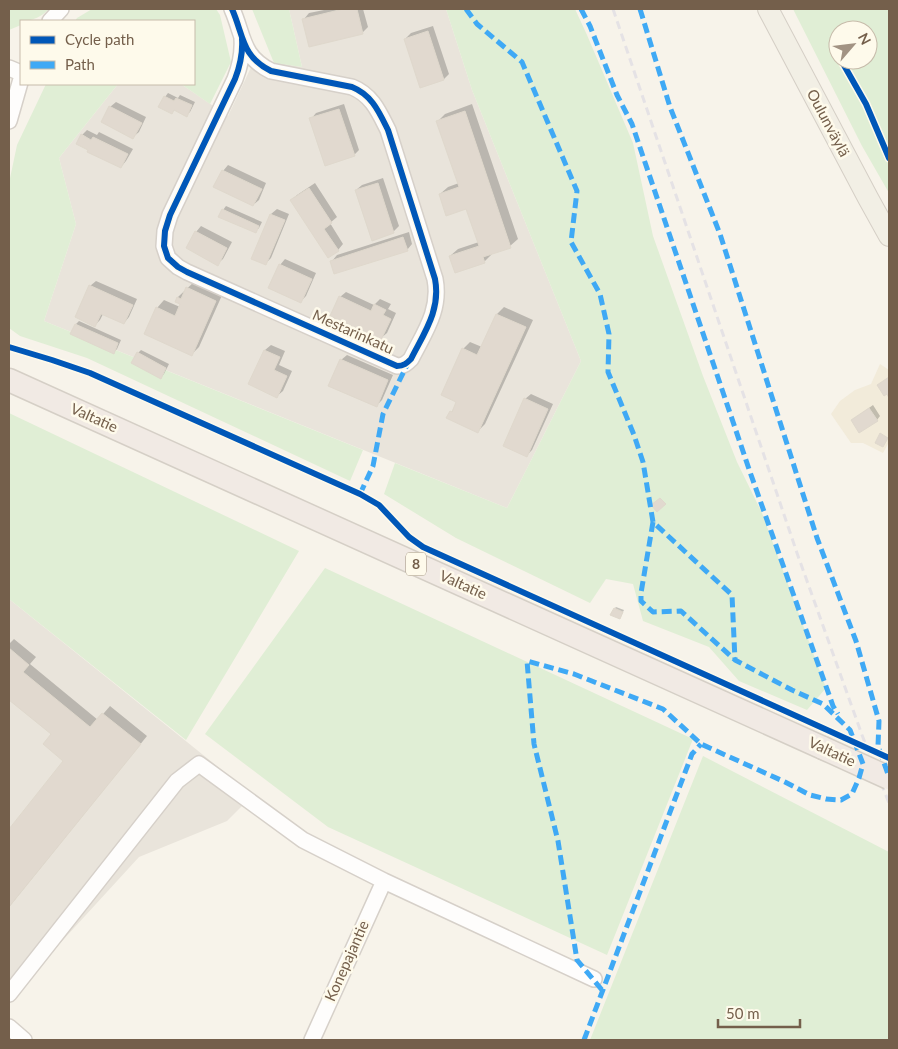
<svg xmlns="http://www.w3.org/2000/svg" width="898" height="1049" font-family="Lato,sans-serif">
  <rect width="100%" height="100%" fill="#f7f3ea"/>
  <path fill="#f2ebda" d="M880 364 889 370V442L883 453 863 443H851L831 414 840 401 855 390 871 384Z"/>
  <path fill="#e9e4db" d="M289 9H446L472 90 581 361 507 508 44 321 76 224 59 158 118 84H181L228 116 255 59 302 67Z
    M9 599 253 795 227 821 139 857 9 999Z"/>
  <path fill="#e0eed5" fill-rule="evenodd" d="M9 9H49C41 17 33 21 21 21V25L9 30Z
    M92 9H216L220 15 231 62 210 104 181 84H194V21H75L77 18Z
    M252 9H289L302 67 274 63Z
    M446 9H575L587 35 633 143 653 236 703 376 737 462 762 513 826 688 807 710 739 681 709 647 643 621 633 584 606 579 590 603 456 538 384 494 395 463 507 508 581 361 472 90Z
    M793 9H889V193L862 146ZM838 30H868V60H838Z
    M46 84H118L59 158 76 224 44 321 363 450 350 481 87 358 20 336 9 328V183L17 145Z
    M9 413 299 551 186 740 9 599Z
    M325 568 693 739 607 955 328 827 205 734Z
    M703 756 889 852V1040H590Z"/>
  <path fill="#0003" d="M329 9H363L368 27 362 33 304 19 309 13Z
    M433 26 449 74 444 79 405 39 411 33Z
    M168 93 178 98 180 95 195 102 190 112 186 115 175 109 172 112 165 97Z
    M116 102 146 117 139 132 133 137 110 107Z
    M344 104 359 150 354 155 311 119 316 113Z
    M472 104 518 239 510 246 491 253 492 254 484 262 450 256 458 249 479 242 467 207 440 194 448 187 459 183 438 121 445 114Z
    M87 130 97 135 99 132 133 149 126 161 121 167 82 135Z
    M228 165 266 183 259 200 253 205 223 171Z
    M383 178 399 226 393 232 356 190 362 185Z
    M315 183 337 217 330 223 343 244 338 250 291 200 297 195Z
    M226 206 262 222 259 228 255 232 223 210Z
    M277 209 289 214 271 258 266 263 253 258 271 214Z
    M201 226 232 242 223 259 217 264 196 232Z
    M409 232 412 244 407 250 332 261 337 255Z
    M285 259 316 273 306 296 301 301 280 265Z
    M96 281 137 299 129 317 124 323 103 314 100 320 95 325 90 286Z
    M195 281 223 293 199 347 192 354 157 308 164 300 180 307 182 304 176 301 178 297Z
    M346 292 374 305 380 299 391 304 388 309 396 313 387 333 381 338 340 297Z
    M504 307 533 320 485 424 478 431 448 418 458 401 463 349 470 342 482 347 497 314Z
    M79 321 121 340 117 349 114 352 76 324Z
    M271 345 285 351 279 365 292 371 283 391 277 396 250 384 265 350Z
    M141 350 169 364 164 374 161 377 138 353Z
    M347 355 393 375 382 400 376 406 341 360Z
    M531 394 553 404 532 450 527 455 525 399Z
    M873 405 880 416 877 420H852Z
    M616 607 624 610 621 616 615 608Z
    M14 639 36 657 30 664 98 720 110 706 147 736 9 907V831L65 761 53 734 9 699V644Z"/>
  <path fill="#e1d9cf" stroke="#dfd8cc" d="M343 9H357L363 34 309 47 302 19Z
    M428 31 444 80 420 88 404 39Z
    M164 96 174 101 176 98 192 105 187 117 174 110 172 114 158 107Z
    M109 106 142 123 133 139 101 122Z
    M339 109 355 156 325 166 309 118Z
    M465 111 511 248 483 257 485 263 455 273 449 256 479 246 466 209 446 216 439 194 459 187 436 121Z
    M81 134 91 140 93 137 128 154 121 168 87 152 88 150 76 144Z
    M222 170 262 189 253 206 213 187Z
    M378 183 394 233 372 241 355 190Z
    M309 188 332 223 324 229 339 251 328 258 290 200Z
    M222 209 259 226 256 233 218 217Z
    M270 214 285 220 266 265 251 259Z
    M195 231 227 248 218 266 186 248Z
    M403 237 408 251 334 274 330 261Z
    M279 264 312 279 301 303 268 288Z
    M89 285 133 305 124 324 101 314 95 327 75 317Z
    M186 287 216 301 192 356 144 334 156 307 175 316 180 304 175 302 177 297 181 299Z
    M339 296 371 311 374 304 386 310 383 315 391 319 381 340 330 316Z
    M496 314 526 327 478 433 446 418 450 411 452 412 456 402 441 395 462 348 477 355Z
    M75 324 118 343 114 354 70 334Z
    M264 350 280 357 274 370 287 376 277 398 248 384Z
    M137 352 166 368 161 379 131 363Z
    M340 359 388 380 377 407 328 386Z
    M889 377V398L887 394 884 396 877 385Z
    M524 398 548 409 527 457 503 446Z
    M869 408 878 421 859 433 851 420Z
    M880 433 888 438 883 447 875 443Z
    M660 498 666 504 657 512 651 505Z
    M614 608 623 612 620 619 610 615Z
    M9 648 29 665 23 672 90 727 102 713 141 744 9 907V829L63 761 43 744 51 734 9 700Z"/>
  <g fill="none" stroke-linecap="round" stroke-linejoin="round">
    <defs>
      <path id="minor" d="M232 9C244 36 241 56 271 71L352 87C372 95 379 112 388 130L435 279C441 310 424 333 411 359 407 363 404 366 397 366L187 272 178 267 168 258 164 246 165 231 170 215 235 79C240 66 243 54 242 39
        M50 21 61 9
        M9 68 21 73
        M9 121 21 79
        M9 994 177 781 199 764 303 840 384 881 594 979
        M9 1027 24 1040
        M312 1040 384 881"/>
      <path id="major" d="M768 9 868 198 889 236"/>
      <path id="highway" d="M9 380 823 748"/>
    </defs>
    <use href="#minor" stroke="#d6d0c9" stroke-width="18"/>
    <use href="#major" stroke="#d5cfc6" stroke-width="22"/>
    <use href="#highway" stroke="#d5cfc6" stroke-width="25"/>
    <use href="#minor" stroke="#fefdfc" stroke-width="15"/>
    <use href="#major" stroke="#f2efe5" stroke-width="20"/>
    <use href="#highway" stroke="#f1eae4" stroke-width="22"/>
    <path stroke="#e5e2e5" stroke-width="3" stroke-dasharray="8 5" stroke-linecap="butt" d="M613 9 797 553 862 735 889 803"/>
    <defs>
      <path id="highway-bridge" d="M823 748 889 778"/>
    </defs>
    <use href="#highway-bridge" stroke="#d5cfc6" stroke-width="25" stroke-linecap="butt"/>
    <use href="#highway-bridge" stroke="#f1eae4" stroke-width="22"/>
    <path stroke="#3fa9f5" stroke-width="5" stroke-dasharray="10 5" stroke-linecap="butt" d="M466 9 477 24 522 62 577 191 571 242 600 294 609 334 608 372 634 435 643 462 653 522 732 595 735 660 792 690 823 704 850 730 863 764 859 778 852 794 841 800 826 799 810 795 785 782 701 744 663 709 574 674 527 661 534 744 558 841 577 960 602 990
      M581 9 590 26 617 95 632 124 750 472 833 706 838 714
      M640 9 670 107 720 234 817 538 856 641 879 721 878 746 889 777
      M360 494 373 466 383 414 408 363
      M653 522 641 593V601L653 612 681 611 735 660
      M584 1040 692 754 701 744"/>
    <defs>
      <path id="cycleway" d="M232 9C244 36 241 56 271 71L352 87C372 95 379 112 388 130L435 279C441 310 424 333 411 359 407 363 404 366 397 366L187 272 178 267 168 258 164 246 165 231 170 215 235 79C240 66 243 54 242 39
        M841 60 866 104 889 158
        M9 347 52 360 90 373 360 494 379 505 409 537 423 547 889 758"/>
    </defs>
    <use href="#cycleway" stroke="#fefaeb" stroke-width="9"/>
    <use href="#cycleway" stroke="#0057b8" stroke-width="6"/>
  </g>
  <g text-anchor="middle" stroke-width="5" stroke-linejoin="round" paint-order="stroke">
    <rect fill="#fefaeb" stroke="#9d8e7b" stroke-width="1" x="406" y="552.5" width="20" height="23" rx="4"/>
    <g font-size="14" font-weight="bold" fill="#745f4b">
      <text x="416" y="569">8</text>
    </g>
    <g font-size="15" fill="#745f4b" stroke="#fefaeb">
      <text transform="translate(828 123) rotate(62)" y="5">Oulunväylä</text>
      <text transform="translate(353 332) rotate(24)" y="5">Mestarinkatu</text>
      <text transform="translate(94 418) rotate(24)" y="5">Valtatie</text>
      <text transform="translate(463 585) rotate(24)" y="5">Valtatie</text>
      <text transform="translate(832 752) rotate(25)" y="5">Valtatie</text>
      <text transform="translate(347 961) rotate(-66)" y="5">Konepajantie</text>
    </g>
  </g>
  <rect width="898" height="1049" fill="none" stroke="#745f4b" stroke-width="20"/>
  <rect x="20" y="20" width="175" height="65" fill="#fefaeb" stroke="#c7bcab"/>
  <rect x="30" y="36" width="25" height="8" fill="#0057b8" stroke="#c7bcab"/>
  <text x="65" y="45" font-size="15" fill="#745f4b">Cycle path</text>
  <rect x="30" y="61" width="25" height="8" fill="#3fa9f5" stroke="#c7bcab"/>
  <text x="65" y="70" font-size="15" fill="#745f4b">Path</text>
  <g transform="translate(853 45) rotate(62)"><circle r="24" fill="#fefaeb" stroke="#c7bcab"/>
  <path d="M0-4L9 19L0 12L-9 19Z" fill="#a29383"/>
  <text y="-8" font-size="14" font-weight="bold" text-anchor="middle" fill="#745f4b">N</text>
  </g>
  <path d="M718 1019v8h82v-8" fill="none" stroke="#745f4b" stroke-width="2.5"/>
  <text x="726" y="1019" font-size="15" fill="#745f4b" stroke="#fefaeb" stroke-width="4" paint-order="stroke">50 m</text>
</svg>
